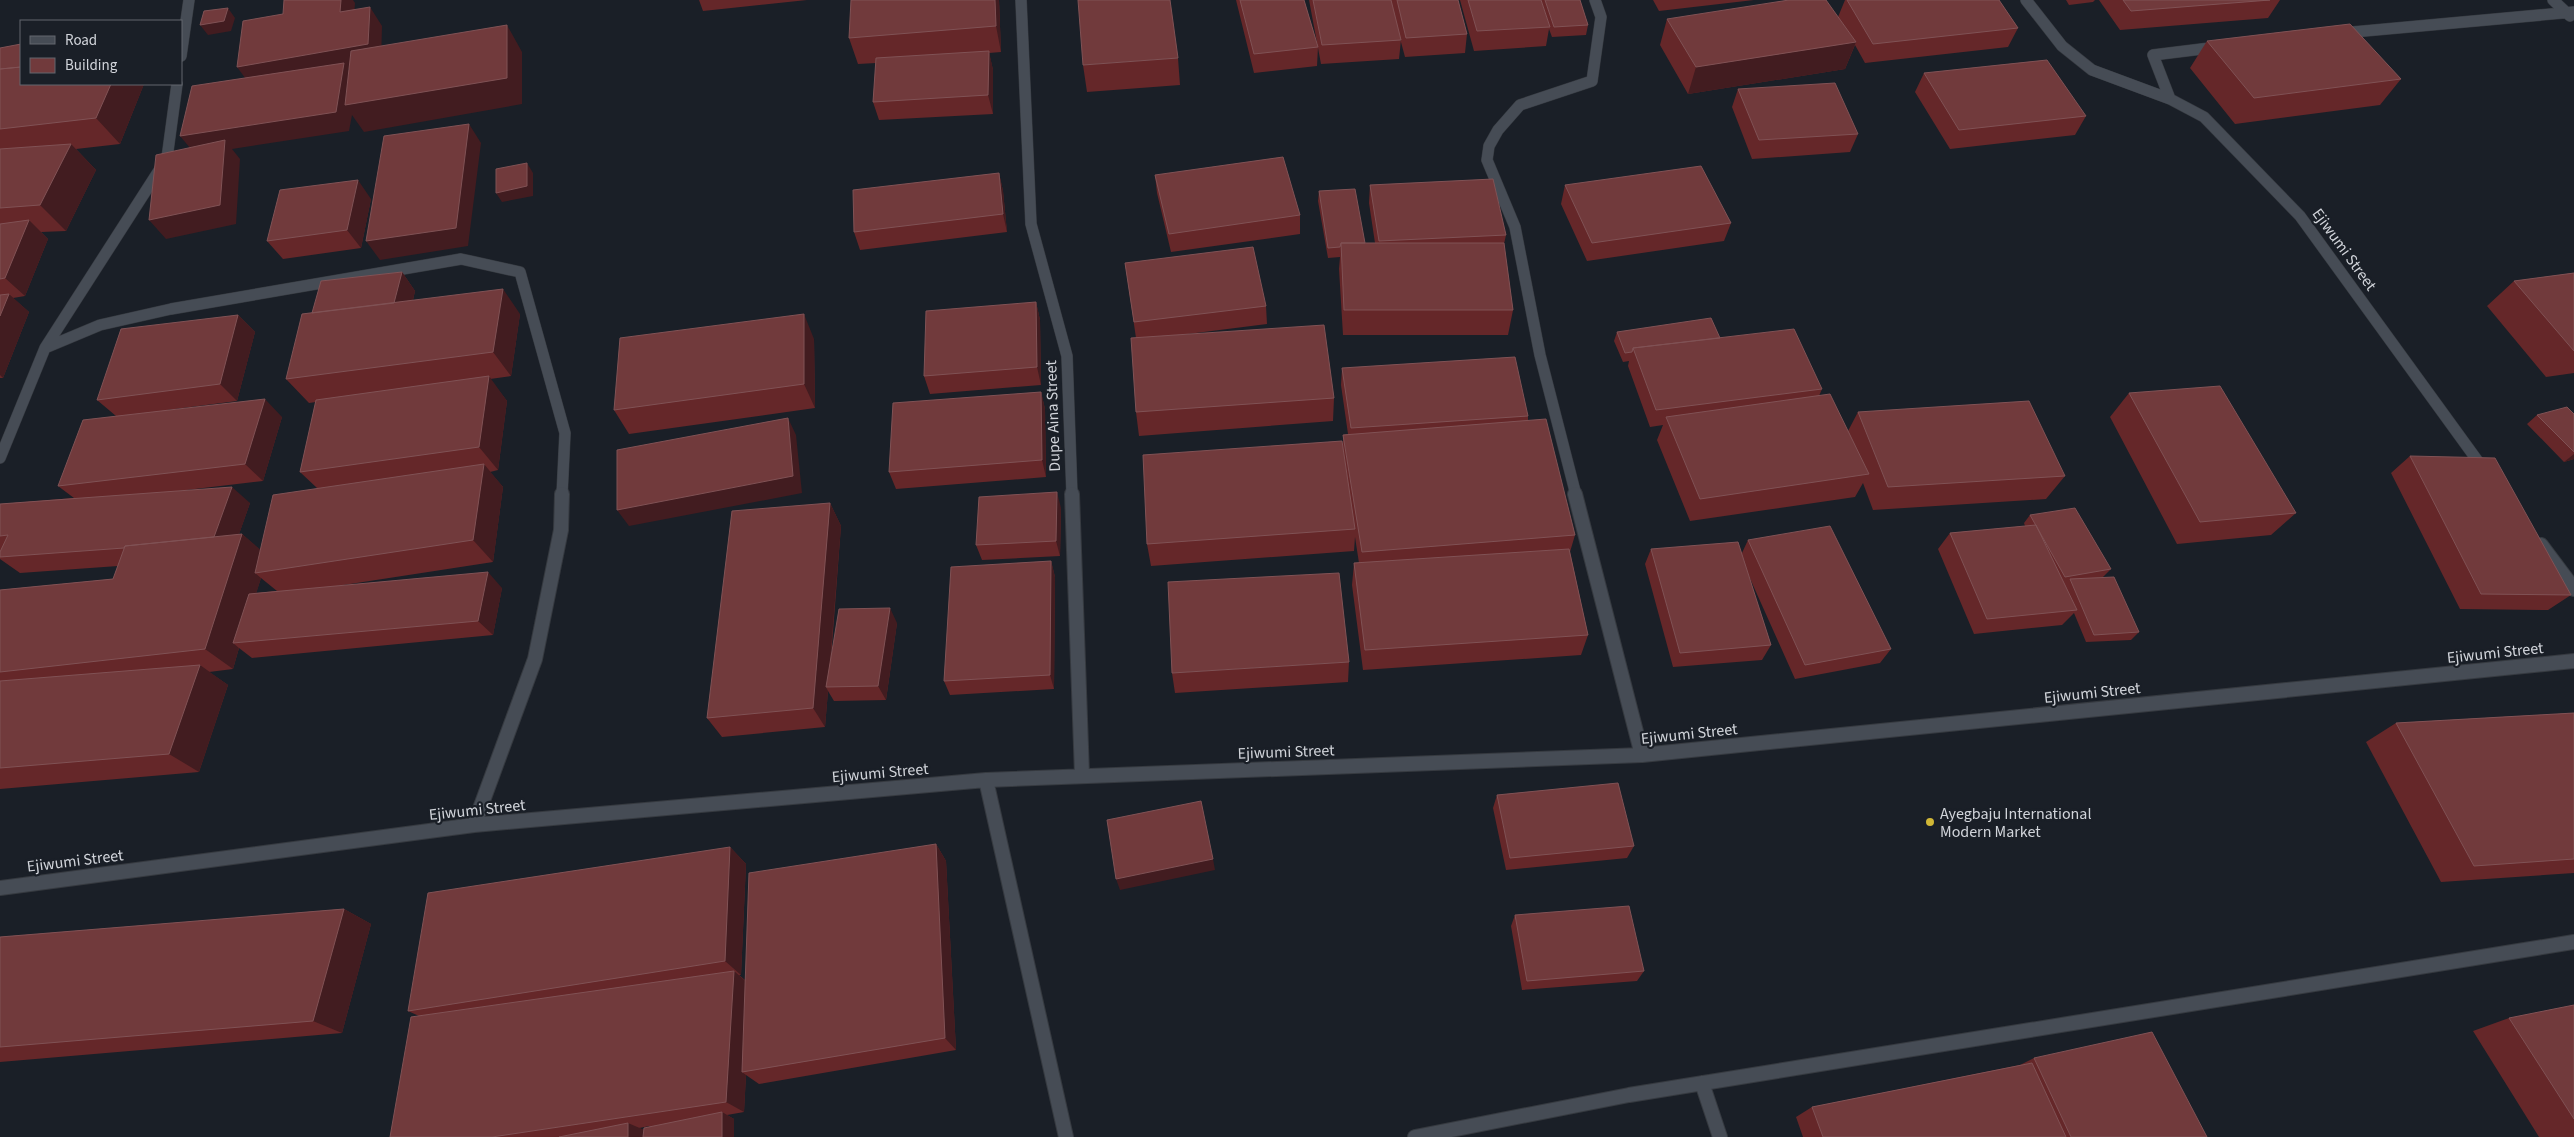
<svg xmlns="http://www.w3.org/2000/svg" width="2574" height="1137" font-family="'Source Sans 3',sans-serif">
  <rect width="100%" height="100%" fill="#1a1f27"/>
  <g fill="none" stroke-linecap="round" stroke-linejoin="round">
    <defs>
      <path id="lane" d="M1702 1083 1720 1137
        M1415 1137 1629 1095 2574 942"/>
      <path id="street-far1" d="M1021 0 1031 224 1067 356 1072 495
        M2026 0 2062 46 2092 70 2170 99 2204 117 2300 216 2485 471
        M2553 0 2570 16
        M2342 33 2574 12
        M181 56 189 0
        M2170 99 2153 55 2218 47
        M45 348 100 325 171 309 461 259 520 272 565 433 562 495
        M0 458 45 348 167 158 177 84
        M1576 495 1540 355 1515 227 1487 160 1489 146 1498 130 1520 105 1592 81 1601 17 1595 0"/>
      <path id="street" d="M1072 494 1082 775
        M1575 494 1642 755
        M2541 545 2574 589
        M986 780 1066 1137
        M474 825 535 659 561 530 562 494
        M0 888 474 825 986 780 1642 755 2574 661"/>
    </defs>
    <use href="#lane" stroke="#363a40" stroke-width="16"/>
    <use href="#street-far1" stroke="#363a40" stroke-width="12"/>
    <use href="#street" stroke="#363a40" stroke-width="16"/>
    <use href="#lane" stroke="#464c55" stroke-width="14"/>
    <use href="#street-far1" stroke="#464c55" stroke-width="11"/>
    <use href="#street" stroke="#464c55" stroke-width="14"/>
  </g>
  <path fill="#652729" fill-rule="evenodd" d="M699 0H807L703 11Z
    M999 0 1001 52 989 53 993 70V114L879 120 873 102 876 63 858 64 849 38Z
    M1236 0H1304L1318 47 1317 66 1254 73Z
    M1309 0H1458L1467 34 1465 53 1405 57 1398 31 1401 40 1399 59 1321 64Z
    M1460 0H1580L1588 25 1586 35 1552 37 1549 29 1546 46 1474 51Z
    M1653 0H1754L1659 11Z
    M1845 0H1999L2018 28 2008 47 1865 63 1855 45 1845 69 1688 94 1660 45 1667 19 1838 17Z
    M2066 0H2095L2093 2 2069 5Z
    M2099 0H2280L2268 18 2120 30Z
    M2207 41 2401 79 2380 105 2235 124 2190 68Z
    M0 48 144 84 120 144 76 149 96 170 66 231 41 232 48 239 25 296 13 298 29 312 3 378H0Z
    M1178 58 1180 85 1087 92 1083 65Z
    M1924 73 2086 116 2075 135 1950 149 1915 92Z
    M1738 89 1858 134 1850 152 1752 159 1732 107Z
    M999 173 1003 191 1007 232 860 250 854 232Z
    M1155 175 1300 215V234L1171 252 1157 193Z
    M1370 185 1506 235 1504 244 1513 310 1508 335H1343L1339 269 1340 257 1328 258 1318 201 1319 191 1365 243H1375L1369 203Z
    M1565 185 1731 223 1724 241 1587 261 1561 204Z
    M371 199 361 248 283 259 267 241Z
    M1125 263 1266 306 1267 324 1180 335 1334 398 1333 421 1139 436 1136 412V338Z
    M402 272 415 291 413 300 520 314 511 376 490 379 507 401 498 470 490 472 503 487 493 562 337 586 502 588 493 635 252 658 239 648 233 669 209 672 228 685 199 772 0 789V590L113 579 118 566 20 573 0 559V504L74 498 58 486 116 416 97 400 238 315 255 332 237 401 167 410 282 417 263 481 178 491 250 503 239 534H242L260 550 317 488 300 472 316 402 309 403 286 379 312 313ZM261 578 277 591 256 593Z
    M2574 273V373L2546 377 2487 306 2514 281Z
    M1036 302 1040 320 1041 385 930 394 924 376Z
    M1617 332 1720 338 1822 389 1819 396 1848 431 1858 412 2065 476 2046 499 1873 510 1863 483 1855 497 1690 521 1657 440 1663 425 1650 427 1628 366 1629 361 1623 362 1614 341Z
    M814 339 815 408 629 434 614 410Z
    M1342 368 1528 416V420L1575 535 1570 552 1588 635 1581 655 1363 670 1352 585 1354 563H1359L1355 537 1354 551 1151 566 1147 544 1343 445V435L1348 434 1341 385Z
    M1041 392 1045 409 1046 477 896 489 889 472Z
    M2129 393 2296 513 2271 535 2177 544 2110 417Z
    M2574 414V459L2564 462 2527 424 2537 415Z
    M2410 456 2571 595 2548 610 2460 609 2391 473Z
    M830 503 841 526 831 658 897 623 886 700 834 701 828 691 825 727 722 737 707 718Z
    M1061 508 1060 556 982 560 976 545Z
    M2030 515 2111 569 2103 577 2098 578 2139 632 2131 640 2086 642 2074 613 2062 625 1974 634 1938 549 1950 533 2025 526 2024 523Z
    M1748 540 1891 649 1880 663 1795 679 1748 574 1771 645 1762 660 1673 667 1645 564 1651 549 1742 553Z
    M1051 561 1055 577 1054 689 950 695 944 681Z
    M1349 662 1348 682 1175 693 1172 673Z
    M2574 713V873L2441 882 2366 742 2396 723Z
    M1497 795 1634 846 1627 858 1506 870 1493 808Z
    M936 844 946 861 956 1050 759 1084 746 1075 744 1112 727 1115 734 1119V1137H390L419 1016 408 1011 730 847 746 864 741 975H739L745 980ZM650 1126 644 1130 639 1128Z
    M344 909 371 924 342 1033 0 1062V937Z
    M1515 915 1644 971 1637 981 1522 990 1511 926Z
    M2574 1005V1137H2539L2473 1031 2509 1018Z
    M2034 1058 2207 1137H1803L1796 1117 1812 1107 2020 1065Z"/>
  <path fill="#421c20" d="M341 0H353L355 3 353 31 340 12Z
    M995 0H999L1001 52 996 26Z
    M370 7 382 26 381 63 348 69 357 82 507 25 522 52V104L364 132 352 115 349 131 232 149 240 159 236 224 166 239 149 220 196 155 180 136 251 86 237 67Z
    M228 8 235 18 231 31 208 35 200 25Z
    M1856 42 1845 69 1688 94 1696 67Z
    M989 51 993 70V114L988 95Z
    M111 84H144L120 144 96 118Z
    M469 124 481 143 468 246 380 260 366 241Z
    M71 144 96 170 66 231 40 205Z
    M527 163 533 173V196L502 202 496 193Z
    M999 173 1003 191 1007 232 1003 214Z
    M358 180 371 199 361 248 347 230Z
    M29 220 48 239 25 296 5 278Z
    M402 272 415 291 407 325 393 307Z
    M503 289 520 314 511 376 493 352Z
    M9 294 29 312 3 378 0 375V316Z
    M1036 302 1040 320 1041 385 1037 367Z
    M804 314 814 339 815 408 804 384Z
    M238 315 255 332 237 401 220 384Z
    M489 376 507 401 498 470 479 447Z
    M1041 392 1045 409 1046 477 1042 460Z
    M265 399 282 417 263 481 245 464Z
    M788 418 796 435 802 493 629 526 617 510Z
    M2574 454V459L2564 462Z
    M484 464 503 487 493 562 473 540Z
    M232 487 250 503 231 557 212 541Z
    M1057 492 1061 508 1060 556 1056 541Z
    M830 503 841 526 828 687H826L828 691 825 727 813 708Z
    M242 534 268 556 255 573 261 578 241 643H233L239 648 233 669 205 649Z
    M1051 561 1055 577 1054 689 1050 675Z
    M488 572 502 588 493 635 478 621Z
    M890 608 897 623 886 700 878 686Z
    M200 665 228 685 199 772 169 754Z
    M936 844 946 861 956 1050 945 1038Z
    M730 847 746 864 741 975 725 961Z
    M1213 859 1215 870 1120 890 1116 879Z
    M344 909 371 924 342 1033 313 1021Z
    M734 971 750 985 742 1072 746 1075 744 1112 726 1102Z
    M722 1112 734 1119V1137H722Z
    M628 1123 649 1132 648 1137H628Z"/>
  <path fill="#713a3c" stroke="#805255" d="M284 0H341L340 12 370 7 368 44 237 67 243 21 283 14Z
    M851 0H995L996 26 849 38Z
    M1078 0H1170L1178 58 1083 65Z
    M1240 0H1304L1318 47 1254 54Z
    M1313 0H1391L1401 40 1322 45Z
    M1397 0H1458L1467 34 1406 38Z
    M1468 0H1541L1550 27 1477 31Z
    M1545 0H1580L1588 25 1554 27Z
    M1789 0H1826L1856 42 1696 67 1667 19Z
    M1847 0H1999L2018 28 1873 44Z
    M2123 0H2270L2131 11Z
    M228 8 224 21 200 25 204 11Z
    M2350 24 2401 79 2254 98 2207 41Z
    M507 25V78L345 105 351 51Z
    M21 44V67L0 69V48Z
    M989 51 988 95 873 102 876 58Z
    M2047 60 2086 116 1959 130 1924 73Z
    M344 63 336 112 180 136 192 86Z
    M21 67V84H111L96 118 0 129V69Z
    M1835 83 1858 134 1759 140 1738 89Z
    M469 124 456 228 366 241 384 136Z
    M225 140 220 205 149 220 156 155Z
    M71 144 40 205 0 208V149Z
    M1283 157 1300 215 1169 234 1155 175Z
    M527 163V186L496 193V169Z
    M1701 166 1731 223 1592 243 1565 185Z
    M999 173 1003 214 854 232 853 190Z
    M1493 179 1506 235 1379 241 1370 185Z
    M358 180 347 230 267 241 280 190Z
    M1355 189 1365 243H1341L1340 247 1328 248 1319 191Z
    M29 220 5 278 0 279V224Z
    M1341 243H1504L1513 310H1344Z
    M1253 247 1266 306 1134 322 1125 263Z
    M402 272 394 303 312 313 321 281Z
    M2574 273V351L2514 281Z
    M503 289 493 352 286 379 302 314Z
    M9 294 0 316V295Z
    M1036 302 1037 367 924 376 926 311Z
    M804 314V384L614 410 620 338Z
    M238 315 220 384 97 400 121 329Z
    M1711 318 1720 338 1633 348 1632 352 1625 353 1617 332Z
    M1324 325 1334 398 1136 412 1131 338Z
    M1794 329 1822 389 1656 410 1633 348Z
    M1515 357 1528 416 1351 428 1342 368Z
    M489 376 479 447 300 472 316 400Z
    M2220 386 2296 513 2200 522 2129 393Z
    M1041 392 1042 460 889 472 893 403Z
    M1830 394 1869 474 1700 499 1666 417Z
    M265 399 245 464 58 486 83 420Z
    M2029 401 2065 476 1888 487 1858 412Z
    M2567 407 2574 414V452L2537 415Z
    M788 418 793 476 617 510V450Z
    M1546 419 1575 535 1362 552 1343 435Z
    M1342 441 1355 529 1147 544 1143 455Z
    M2410 456 2495 458 2571 595 2481 594Z
    M484 464 473 540 255 573 273 495Z
    M232 487 214 537 125 546 124 548 0 557V552L8 535 0 536V504Z
    M1057 492 1056 541 976 545 979 497Z
    M830 503 813 708 707 718 732 511Z
    M2075 508 2111 569 2065 577 2030 515Z
    M2036 525 2077 610 1987 619 1950 533Z
    M1830 526 1891 649 1805 665 1748 540Z
    M242 534 205 649 0 672V590L113 579 125 546Z
    M1738 542 1771 645 1680 653 1651 549Z
    M1569 549 1588 635 1365 650 1354 563Z
    M1051 561 1050 675 944 681 951 567Z
    M488 572 478 621 233 643 249 594Z
    M1339 573 1349 662 1172 673 1168 582Z
    M2114 577 2139 632 2094 635 2070 579Z
    M890 608 878 686 826 687 839 609Z
    M200 665 169 754 0 768V681Z
    M2574 713V859L2474 866 2396 723Z
    M1618 783 1634 846 1510 858 1497 795Z
    M1201 801 1213 859 1116 879 1107 820Z
    M936 844 945 1038 742 1072 749 873Z
    M730 847 725 961 408 1011 428 893Z
    M1629 906 1644 971 1527 981 1515 915Z
    M344 909 313 1021 0 1047V937Z
    M734 971 726 1102 492 1137H390L411 1017Z
    M2574 1005V1119L2509 1018Z
    M2152 1032 2207 1137H2071L2034 1058Z
    M2032 1063 2066 1137H1823L1812 1107Z
    M722 1112V1137H643L644 1128Z
    M628 1123V1137H559Z"/>
  <circle fill="#d1b736" stroke="#1a1f27" stroke-width="2" cx="1930" cy="822" r="5"/>
  <g text-anchor="middle" stroke-width="4.5" stroke-linejoin="round" paint-order="stroke">
    <g font-size="16" fill="#d1d4da" stroke="#1a1f27">
      <text transform="translate(2345 249) rotate(54)" y="6">Ejiwumi Street</text>
      <text transform="translate(1052 416) rotate(-92)" y="6">Dupe Aina Street</text>
      <text transform="translate(2495 652) rotate(-6)" y="6">Ejiwumi Street</text>
      <text transform="translate(2092 692) rotate(-6)" y="6">Ejiwumi Street</text>
      <text transform="translate(1689 733) rotate(-6)" y="6">Ejiwumi Street</text>
      <text transform="translate(1286 751) rotate(-2)" y="6">Ejiwumi Street</text>
      <text transform="translate(880 772) rotate(-5)" y="6">Ejiwumi Street</text>
      <text transform="translate(477 809) rotate(-6)" y="6">Ejiwumi Street</text>
      <text transform="translate(75 860) rotate(-7)" y="6">Ejiwumi Street</text>
    </g>
    <g font-size="16" fill="#d1d4da" stroke="#1a1f27" text-anchor="start">
      <text x="1940" y="819">Ayegbaju International<tspan x="1940" dy="18">Modern Market</tspan></text>
    </g>
  </g>
  <rect x="20" y="20" width="162" height="65" fill="#1a1f27" stroke="#63676f"/>
  <rect x="30" y="36" width="25" height="8" fill="#464c55" stroke="#63676f"/>
  <text x="65" y="45" font-size="15" fill="#d1d4da">Road</text>
  <rect x="30" y="58" width="25" height="15" fill="#713a3c" stroke="#63676f"/>
  <text x="65" y="70" font-size="15" fill="#d1d4da">Building</text>
</svg>
